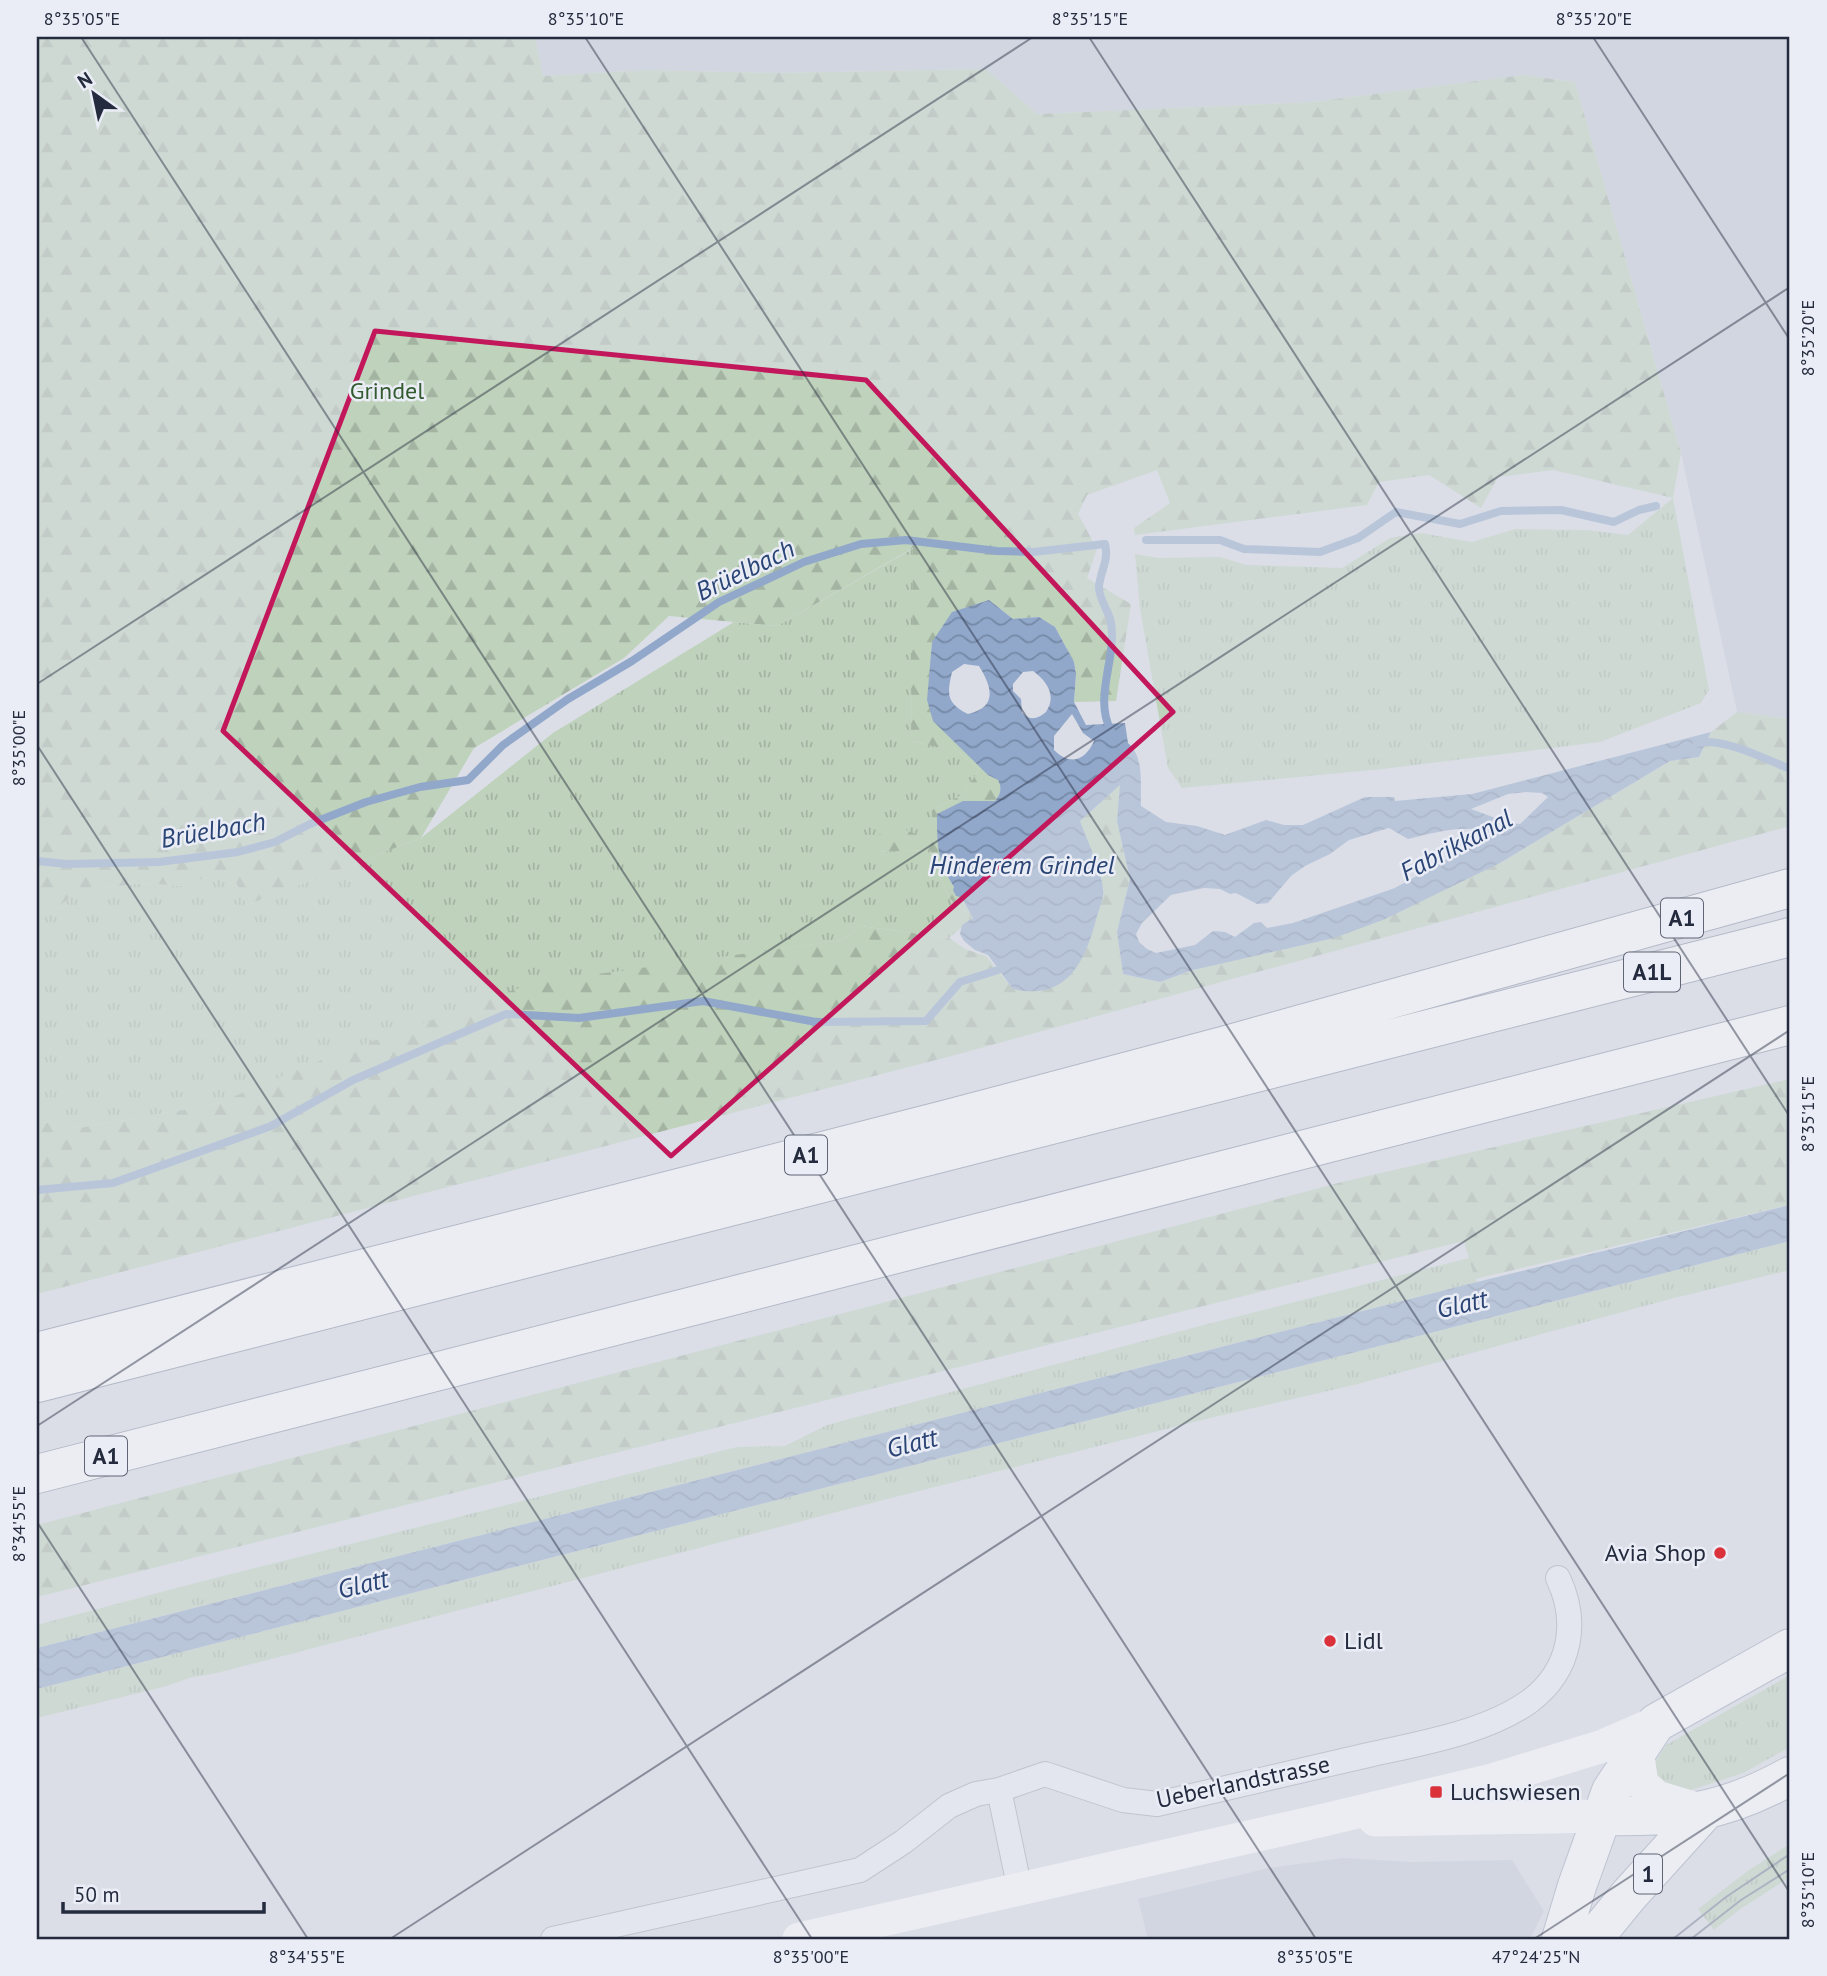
<svg xmlns="http://www.w3.org/2000/svg" width="1827" height="1976" font-family="'PT Sans',sans-serif">
  <defs>
    <pattern id="grass-tufts" width="24" height="20" patternUnits="userSpaceOnUse" patternTransform="scale(1.75)"><rect width="24" height="20" fill="#bfd2bb"/><path d="M3 7l-1-3M5 7V3M7 7l1-3M15 17l-1-3M17 17v-4M19 17l1-3" fill="none" stroke="#a4b4a2"/></pattern>
    <pattern id="forest-firs" width="22" height="20" patternUnits="userSpaceOnUse" patternTransform="scale(1.75)"><rect width="22" height="20" fill="#bfd2bb"/><path d="M5 1l3.5 6h-7zM16 11l3.5 6h-7z" fill="#a4b4a2"/></pattern>
    <pattern id="water-waves" width="16" height="10" patternUnits="userSpaceOnUse" patternTransform="scale(1.75)"><rect width="16" height="10" fill="#91a8cb"/><path d="M0 5q4-4 8 0t8 0" fill="none" stroke="#7689a6"/></pattern>
  </defs>
  <rect width="100%" height="100%" fill="#dbdee7"/>
  <path fill="#c8cdd9" d="M535 37H1790V719L1737 712 1681 453 1575 82 1523 75 1312 102 1037 114 986 69 777 73 646 70 543 76Z
    M1343 1858 1411 1862 1512 1860 1544 1911 1530 1939H1148L1138 1899 1269 1868Z"/>
  <path fill="url(#grass-tufts)" d="M1673 498 1709 690 1701 703 1600 742 1383 769 1182 788 1168 768 1140 609 1135 554 1159 558 1220 557 1246 565 1342 568 1390 538 1421 533 1472 542 1515 529 1587 530 1628 535Z
    M914 548 911 741 941 748H954L979 769 964 794 933 809V842L876 852 930 850 949 898 973 918 949 938 861 926 843 940 773 950 252 1090 216 1104 79 1128 37 1121V911H54L77 891 144 883 181 886 230 870 247 905 421 838 553 733 734 622 777 626Z
    M1790 1241V1270L1674 1298 1354 1385 1210 1418 891 1498 217 1673 189 1678 167 1686 37 1718V1689Z
    M1469 1258 1477 1282 37 1648V1625L203 1581 737 1447 785 1446 827 1425 1204 1325Z
    M1790 1675V1747L1743 1773 1688 1791 1657 1781 1655 1762 1666 1745Z
    M1790 1844V1877L1739 1910 1714 1930 1698 1909 1749 1870Z"/>
  <path fill="url(#forest-firs)" d="M37 37H535L543 76 646 70 777 73 986 69 1037 114 1312 102 1523 75 1575 82 1681 453 1673 498 1553 470 1498 477 1481 508 1429 475 1379 482 1367 505 1135 535 1134 528 1170 503 1157 470 1087 495 1078 514 1097 549 1087 578 1131 604 1116 701 1074 702 1076 674 1074 662 1055 627 1039 617 1013 619 989 600 932 642 928 700 988 775 998 780C1002 788 1001 794 995 801H963L946 874 973 918 949 898 930 850 876 852 874 836 902 828 933 842V809L964 794 979 769 954 748H941L911 741 913 548 777 626 669 616 624 658 474 748 421 838 247 905 230 870 181 886 144 883 77 891 54 911H37Z
    M1737 712 1790 719V826L959 1054 37 1294V1121L79 1128 216 1104 324 1059 533 983 843 940 861 926 949 938 965 949 986 956 1013 989 1104 890 1080 821 1121 784 1117 821 1130 879 1117 932 1123 974 1160 982 1500 863 1670 761 1699 757 1711 732Z
    M1790 1079V1205L1475 1279 1464 1241 37 1597V1525L1346 1181Z"/>
  <path fill="url(#water-waves)" fill-rule="evenodd" d="M989 600 1013 619 1039 617 1055 627 1074 662 1076 674 1074 702 1086 725 1125 723 1128 743C1145 758 1140 785 1141 806L1166 822 1197 826 1225 835 1266 820 1284 825H1303L1365 797H1394L1395 801 1472 794 1711 732 1699 757 1670 761 1500 863 1383 920 1334 938 1193 970 1160 982 1123 974 1117 932 1130 879 1117 821 1120 785 1080 821C1087 840 1101 870 1103 888 1105 897 1098 911 1096 920 1084 964 1066 1001 1013 989L988 955 975 950 964 941 960 934 962 925 973 918 961 897 956 896 953 890 954 887C937 860 937 845 937 814L963 801H995C1001 794 1002 788 998 780L988 775 933 721 927 700 932 642 952 612ZM964 664 979 666C992 687 998 707 968 714 946 703 947 694 952 672ZM1033 671C1047 681 1057 696 1046 712 1038 719 1030 721 1022 713L1021 699 1013 691V684L1023 672ZM1072 714 1083 733 1094 741C1085 761 1070 766 1054 750V736ZM1526 792 1542 793 1548 797 1520 824 1509 823 1471 809 1508 794ZM1389 828 1408 839C1431 833 1471 822 1492 834L1395 888 1293 923 1267 928 1261 922 1254 923 1235 937 1225 932 1213 931 1195 945 1156 953 1147 949 1139 942 1136 934 1142 923 1171 895 1204 888 1220 889 1230 894 1236 893 1257 904 1268 903 1291 876 1305 866 1330 854 1349 840Z
    M1790 1205V1241L37 1689V1648L1477 1282Z"/>
  <g fill="none" stroke-linecap="round" stroke-linejoin="round">
    <path stroke="#91a8cb" stroke-width="8" d="M1146 540H1220L1244 549 1320 552 1358 538 1396 512 1460 524 1501 511 1561 510 1614 522 1639 510 1656 506
      M1697 743C1723 737 1765 759 1790 769
      M37 861 67 864 159 862 238 852 275 842 310 824 366 802 420 787 468 780 503 745 568 699 632 661 719 602 804 562 861 544 906 540 997 551 1033 552 1105 544C1109 560 1101 570 1099 586 1098 598 1109 611 1111 623 1117 659 1093 697 1111 731
      M37 1190 113 1183 271 1126 353 1080 506 1014 579 1018 703 1001 816 1022 926 1021 960 982 998 970"/>
    <defs>
      <path id="minor" d="M999 1790 1020 1890
        M553 1939 860 1870 903 1842 949 1806 976 1794 999 1790 1045 1774 1123 1800 1157 1804C1226 1788 1295 1772 1364 1756 1417 1744 1486 1733 1530 1701 1571 1670 1579 1622 1558 1578"/>
      <path id="primary" d="M1603 1816C1680 1817 1721 1814 1790 1776
        M1561 1939 1577 1886 1611 1791 1656 1723 1790 1648
        M1593 1939 1629 1895 1705 1811"/>
      <path id="motorway" d="M37 1352 948 1119 1226 1045 1790 888
        M37 1383 1790 937
        M37 1474 1790 1025"/>
    </defs>
    <use href="#minor" stroke="#a0a5b1" stroke-width="26"/>
    <use href="#primary" stroke="#99a1b4" stroke-width="40"/>
    <use href="#motorway" stroke="#818a9f" stroke-width="40"/>
    <use href="#minor" stroke="#eeeff5" stroke-width="24"/>
    <path stroke="#fff" stroke-width="33" d="M1637 1750 1642 1784 1657 1797 1697 1809
      M1375 1820 1603 1816
      M799 1939 1324 1820 1492 1780 1603 1746 1656 1723"/>
    <use href="#primary" stroke="#fff" stroke-width="38"/>
    <use href="#motorway" stroke="#fff" stroke-width="38"/>
    <path stroke="#737c92" stroke-width="2" d="M1673 1939 1726 1897 1790 1854
      M1691 1939 1741 1900 1790 1869"/>
  </g>
  <path d="M0 0H1827V1976H0ZM375 331 866 380 1173 712 671 1156 223 731Z" fill="#dbdee7" fill-opacity=".55" fill-rule="evenodd"/>
  <path fill="none" stroke="#c2185b" stroke-width="5" stroke-linejoin="round" d="M375 331 866 380 1173 712 671 1156 223 731Z"/>
  <path fill="none" stroke="#242b3e" stroke-width="2" stroke-opacity="0.45" d="M81 37 1316 1939M585 37 1790 1893M1089 37 1790 1117M1593 37 1790 340M37 684 1033 37M37 745 812 1939M37 1426 1790 287M37 1522 308 1939M390 1939 1790 1030M1534 1939 1790 1773"/>
  <g fill="#da313b" stroke="#eaedf5" stroke-width="2.5">
    <circle cx="1720" cy="1553" r="7"/>
    <circle cx="1330" cy="1641" r="7"/>
    <rect x="1429" y="1785" width="14" height="14" rx="3.5"/>
  </g>
  <g text-anchor="middle" stroke-width="5" stroke-linejoin="round" paint-order="stroke">
    <g fill="#eaedf5" stroke="#5f6575" stroke-width="2">
      <rect x="1661" y="898.5" width="42" height="39" rx="5"/>
      <rect x="1624" y="952.5" width="56" height="39" rx="5"/>
      <rect x="785" y="1135.5" width="42" height="39" rx="5"/>
      <rect x="85" y="1436.5" width="42" height="39" rx="5"/>
      <rect x="1634" y="1854.5" width="28" height="39" rx="5"/>
    </g>
    <g font-size="23" font-weight="bold" fill="#242b3e">
      <text x="1682" y="926">A1</text>
      <text x="1652" y="980">A1L</text>
      <text x="806" y="1163">A1</text>
      <text x="106" y="1464">A1</text>
      <text x="1648" y="1882">1</text>
    </g>
    <g font-size="24" fill="#345b30" stroke="#eaedf5">
      <text x="387" y="399">Grindel</text>
    </g>
    <g font-size="24" fill="#242b3e" stroke="#eaedf5" text-anchor="start">
      <text x="1706" y="1561" text-anchor="end">Avia Shop</text>
      <text x="1344" y="1649">Lidl</text>
      <text x="1450" y="1800">Luchswiesen</text>
    </g>
    <g font-size="24" fill="#242b3e" stroke="#eaedf5">
      <text transform="translate(1243 1782) rotate(-12)" y="8">Ueberlandstrasse</text>
    </g>
    <g font-size="26" font-style="italic" fill="#2a4575" stroke="#eaedf5">
      <text transform="translate(745 570) rotate(-26)" y="9">Brüelbach</text>
      <text transform="translate(213 830) rotate(-10)" y="9">Brüelbach</text>
      <text transform="translate(1456 845) rotate(-28)" y="9">Fabrikkanal</text>
      <text x="1022" y="874">Hinderem Grindel</text>
      <text transform="translate(1462 1304) rotate(-13)" y="9">Glatt</text>
      <text transform="translate(912 1443) rotate(-14)" y="9">Glatt</text>
      <text transform="translate(363 1584) rotate(-14)" y="9">Glatt</text>
    </g>
  </g>
  <rect width="1827" height="1976" fill="none" stroke="#eaedf5" stroke-width="77"/>
  <g transform="translate(94 94) rotate(327)" stroke="#eaedf5" stroke-width="5" paint-order="stroke">
  <path d="M0-5L12 26L0 18L-12 26Z" fill="#242b3e"/>
  <text y="-10" font-size="19" font-weight="bold" text-anchor="middle" fill="#242b3e">N</text>
  </g>
  <path d="M63 1902v10h201v-10" fill="none" stroke="#242b3e" stroke-width="3.5"/>
  <text x="74" y="1902" font-size="21" fill="#242b3e" stroke="#eaedf5" stroke-width="5" paint-order="stroke">50 m</text>
  <rect x="38" y="38" width="1750" height="1900" fill="none" stroke="#242b3e" stroke-width="2.5"/>
  <g font-size="18" text-anchor="middle" fill="#242b3e">
    <text x="82" y="25">8°35'05"E</text>
    <text x="586" y="25">8°35'10"E</text>
    <text x="1090" y="25">8°35'15"E</text>
    <text x="1594" y="25">8°35'20"E</text>
    <text transform="translate(1808 338) rotate(-90)" y="6">8°35'20"E</text>
    <text transform="translate(19 748) rotate(-90)" y="6">8°35'00"E</text>
    <text transform="translate(1808 1114) rotate(-90)" y="6">8°35'15"E</text>
    <text transform="translate(19 1524) rotate(-90)" y="6">8°34'55"E</text>
    <text transform="translate(1808 1890) rotate(-90)" y="6">8°35'10"E</text>
    <text x="307" y="1963">8°34'55"E</text>
    <text x="811" y="1963">8°35'00"E</text>
    <text x="1315" y="1963">8°35'05"E</text>
    <text x="1536" y="1963">47°24'25"N</text>
  </g>
</svg>
